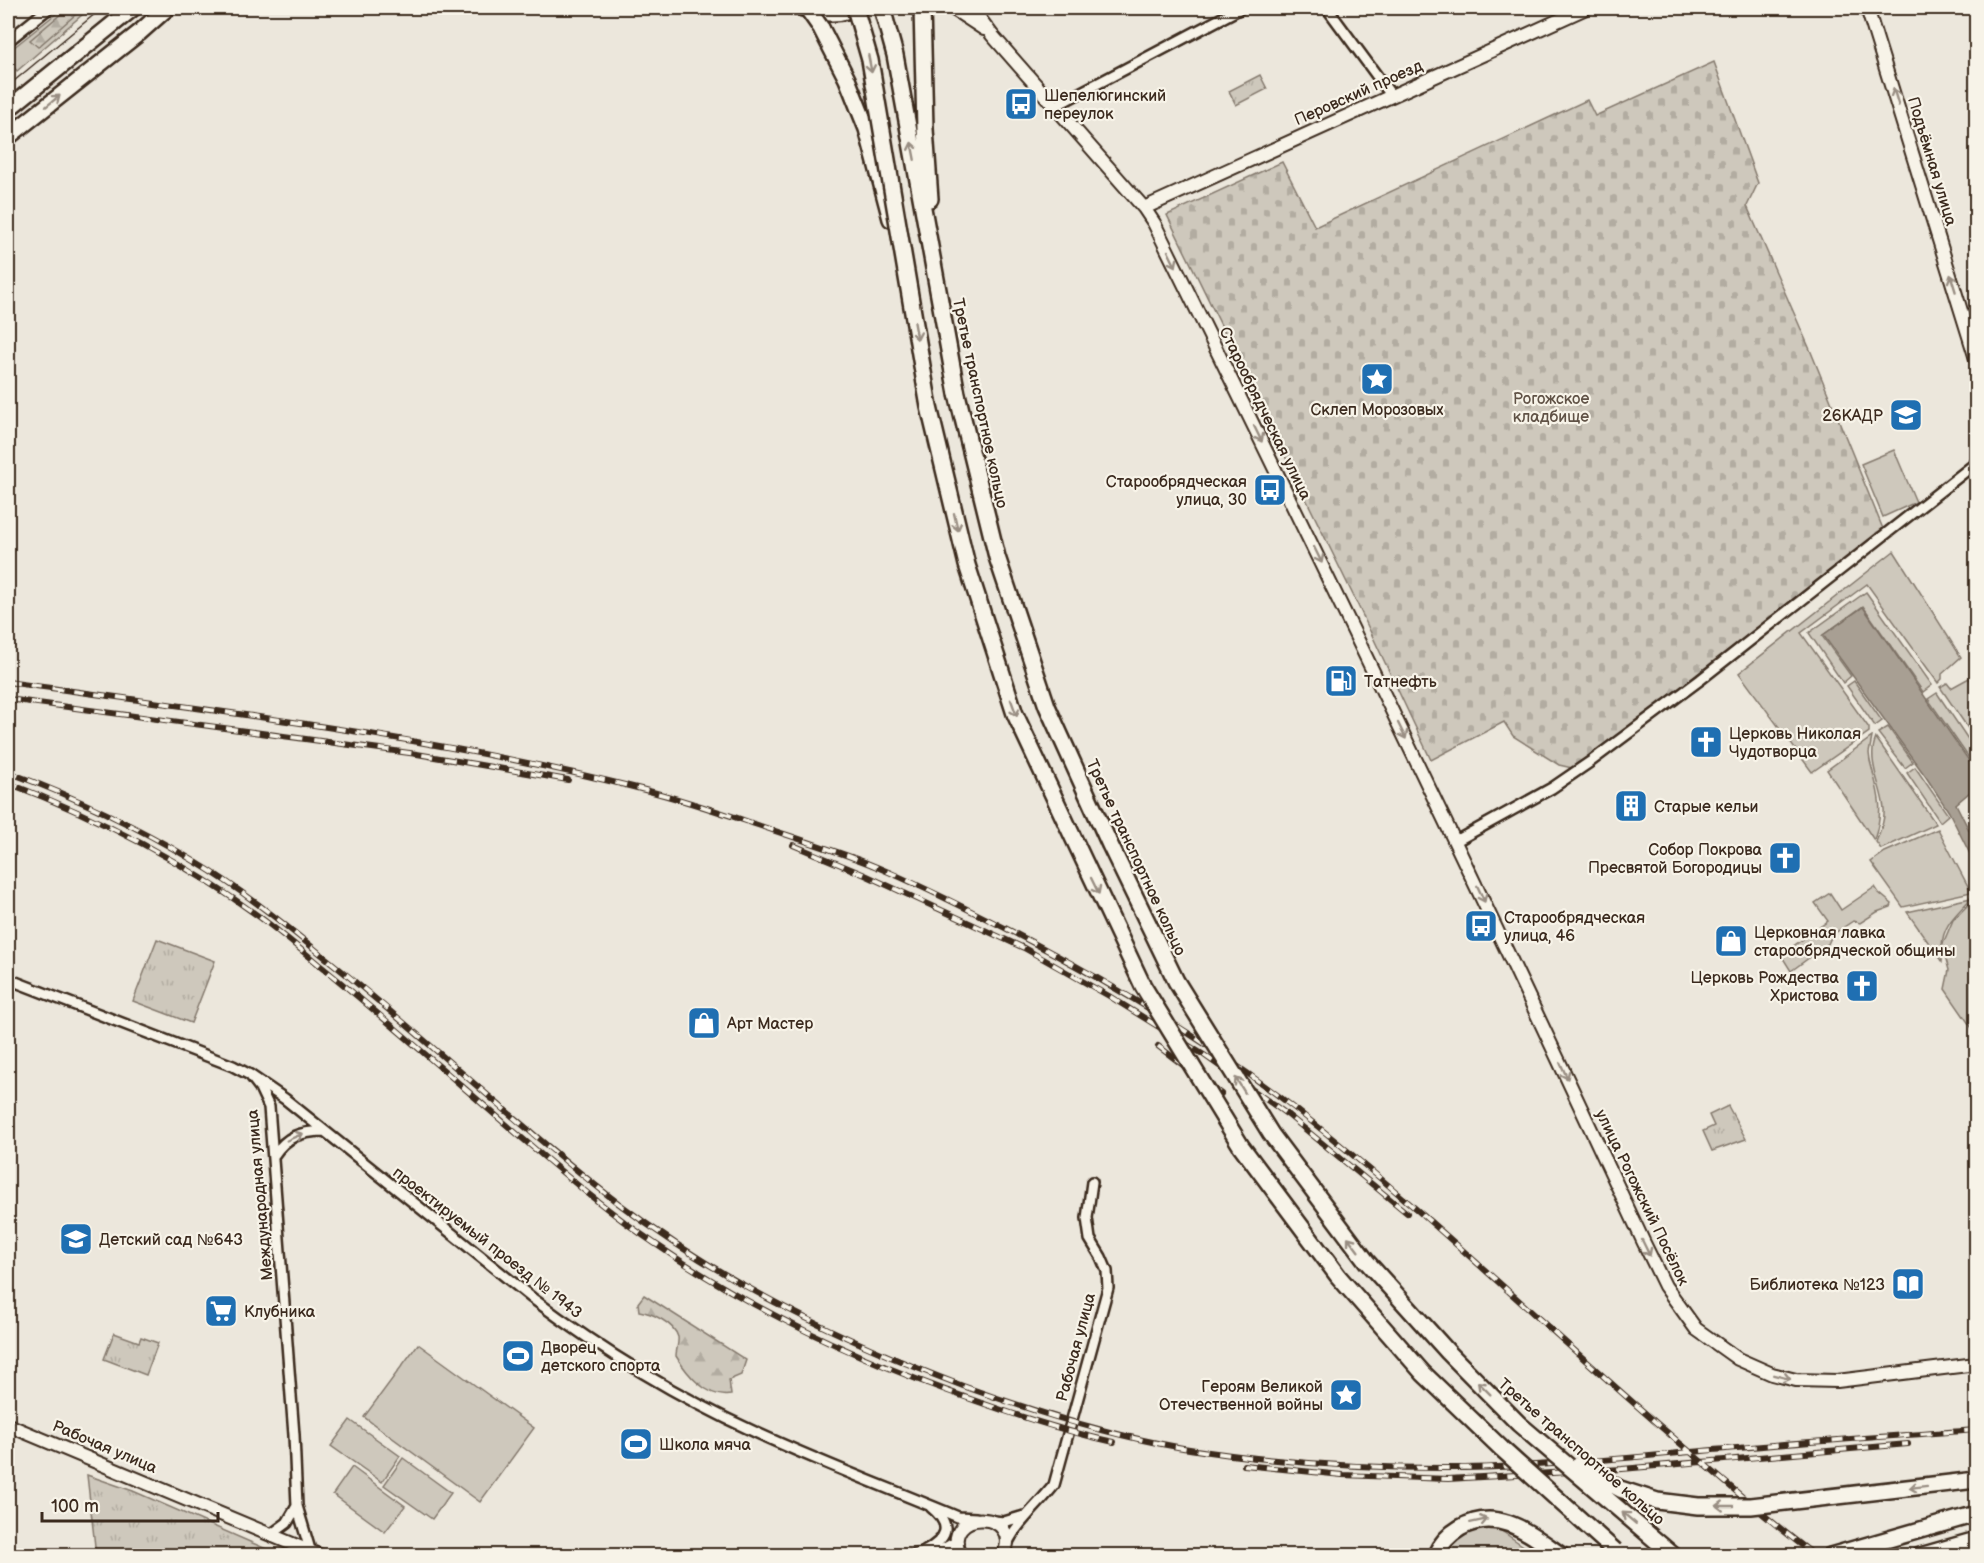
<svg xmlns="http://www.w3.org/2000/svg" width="1984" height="1563" font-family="'Balsamiq Sans',sans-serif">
  <defs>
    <pattern id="forest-firs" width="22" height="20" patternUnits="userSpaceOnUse" patternTransform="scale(1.5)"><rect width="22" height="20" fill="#cec8bc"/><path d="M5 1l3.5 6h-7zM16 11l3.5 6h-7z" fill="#b2aca1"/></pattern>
    <pattern id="cemetery-stones" width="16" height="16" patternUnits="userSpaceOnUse" patternTransform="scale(1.5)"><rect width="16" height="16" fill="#cec8bc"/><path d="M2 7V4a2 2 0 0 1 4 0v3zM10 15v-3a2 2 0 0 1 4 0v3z" fill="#b2aca1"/></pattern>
    <pattern id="park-tufts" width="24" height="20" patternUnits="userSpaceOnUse" patternTransform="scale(1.5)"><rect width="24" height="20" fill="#cec8bc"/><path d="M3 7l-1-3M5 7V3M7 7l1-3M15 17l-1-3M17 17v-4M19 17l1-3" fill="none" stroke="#b2aca1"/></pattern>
  </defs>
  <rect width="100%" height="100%" fill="#ece7dc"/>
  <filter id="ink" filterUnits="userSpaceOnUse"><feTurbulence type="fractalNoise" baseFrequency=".0167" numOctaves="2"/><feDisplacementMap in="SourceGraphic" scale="12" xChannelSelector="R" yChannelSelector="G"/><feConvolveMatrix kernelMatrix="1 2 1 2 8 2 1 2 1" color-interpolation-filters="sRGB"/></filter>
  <g filter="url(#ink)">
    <path fill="#cec8bc" stroke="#84796d" stroke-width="1.5" d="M63 8H90L17 71 8 61V52Z
      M1894 450 1916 502 1883 517 1861 464Z
      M1894 551 1961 657 1942 674V679L1938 683 1867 584 1801 633 1869 728V732L1812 772 1739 673Z
      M1866 592 1932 685 1923 692 1863 606 1822 636 1851 676 1843 683 1809 633Z
      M1969 678 1976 690V740L1940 687 1947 683 1951 688Z
      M1854 681 1882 721 1875 726 1847 686Z
      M1937 693 1976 751V768L1928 699Z
      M1888 727 1913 762 1905 768 1878 733Z
      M1872 737 1869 753 1870 761C1878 792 1885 808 1874 840L1827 770Z
      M1876 738 1936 824 1881 849 1876 842C1880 831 1885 821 1884 809 1882 786 1866 761 1876 738Z
      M1915 767 1948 815 1940 822 1907 773Z
      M1938 829 1971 892 1903 907 1871 862 1885 852Z
      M1875 887 1879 893 1892 904 1891 907 1877 912 1860 923 1853 921 1832 935 1828 944 1791 971 1781 955 1828 921 1815 903 1830 893 1841 910Z
      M1971 898C1958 914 1943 923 1942 946L1953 920 1974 899 1976 904V1034L1945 989 1949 970 1943 949 1942 962 1907 912Z
      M418 1344 534 1428 480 1502 364 1417Z
      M350 1420 400 1456 382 1482 331 1446Z
      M403 1458 451 1493 432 1519 384 1485Z
      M352 1467 405 1506 385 1532 333 1494Z
      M1497 1528 1537 1555 1446 1556C1455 1533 1475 1529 1497 1528Z"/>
    <path fill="url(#forest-firs)" stroke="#84796d" stroke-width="1.5" d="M68 8H83L38 47 30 40Z
      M644 1295 746 1360 741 1375 729 1380 731 1395C707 1399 687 1374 676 1356 676 1350 679 1343 678 1337 674 1323 652 1313 639 1311L638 1303Z"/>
    <path fill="url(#cemetery-stones)" stroke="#84796d" stroke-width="1.5" d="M1714 62 1758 183 1747 206 1811 352 1883 529 1637 721 1572 768 1559 765 1513 736 1504 722 1431 760 1354 597 1167 215 1282 162 1315 227 1587 100 1595 116Z"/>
    <path fill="url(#park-tufts)" stroke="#84796d" stroke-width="1.5" d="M1260 75 1267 89 1236 105 1229 91Z
      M157 939 215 961 191 1023 133 1001Z
      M1728 1106 1746 1139 1712 1151 1703 1131 1714 1126 1709 1115Z
      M114 1333 139 1342 141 1337 158 1343 146 1375 104 1359Z
      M87 1475 133 1491 280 1555H96Z"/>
    <path fill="#a89f93" stroke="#7c7064" stroke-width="1.5" d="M1863 607 1976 771V787L1956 804 1976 844V866L1949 812 1926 777 1823 635Z"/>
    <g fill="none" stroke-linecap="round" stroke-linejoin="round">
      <defs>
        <path id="minor" d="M790 8C813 13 837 23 859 8
          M1327 8 1391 95
          M8 41 49 8
          M1055 106 1241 8
          M1456 841 1552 788 1590 762 1700 680 1976 463
          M8 979 233 1066 250 1075 260 1088 269 1107 294 1435 297 1506 311 1553
          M250 1075 285 1099 532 1298C601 1350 676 1396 755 1432 822 1463 891 1489 958 1517L976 1518
          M274 1155C287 1136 300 1132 323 1131
          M994 1521 1004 1522 1024 1516
          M272 1534 287 1523 297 1506
          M1007 1544C1018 1521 1039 1505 1054 1485L1108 1288 1107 1271 1101 1257 1090 1239 1087 1218 1092 1182
          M924 1552C947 1539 954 1526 931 1507"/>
        <path id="tertiary" d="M952 8 984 29
          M972 8 992 35 1144 208 1154 223C1321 561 1485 901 1644 1243L1665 1286 1696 1329 1738 1359 1772 1374 1796 1380 1837 1381 1976 1364
          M1867 8 1976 359
          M1144 208 1586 8
          M8 1425 321 1556
          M914 1556C934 1551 938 1556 957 1542
          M960 1556C939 1506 1026 1509 1003 1556"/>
        <path id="primary" d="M882 8 895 55 957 394
          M922 8 925 129 930 199
          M821 28 847 79 867 129 891 219
          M8 109 133 8
          M8 137 139 33 167 8
          M1435 1556C1441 1543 1448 1535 1460 1528 1499 1506 1530 1534 1562 1556
          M1830 1556 1976 1514
          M1920 1556 1976 1540"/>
      </defs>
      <use href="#minor" stroke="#3b2a1e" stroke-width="14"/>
      <use href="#tertiary" stroke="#3b2a1e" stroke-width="16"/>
      <use href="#primary" stroke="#3b2a1e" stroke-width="20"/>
      <use href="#minor" stroke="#f7f3e8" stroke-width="9"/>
      <use href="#tertiary" stroke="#f7f3e8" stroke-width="12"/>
      <use href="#primary" stroke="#f7f3e8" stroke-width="15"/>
      <path stroke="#3b2a1e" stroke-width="1.5" d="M8 86 102 8"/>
      <defs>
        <path id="rail" d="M8 682C219 712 433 736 641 789 677 798 714 810 749 822 789 836 828 848 867 863 915 882 961 906 1007 929 1108 981 1207 1040 1297 1110 1433 1217 1556 1338 1688 1450 1730 1486 1771 1523 1816 1556
          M8 699 417 754 568 780
          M8 772C72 796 135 825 194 861 238 887 278 919 317 951 420 1032 514 1123 618 1203 724 1283 839 1339 963 1386 1035 1412 1108 1435 1183 1448 1269 1462 1357 1468 1444 1468 1542 1468 1640 1456 1737 1448 1817 1441 1897 1436 1976 1430
          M8 783C97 817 183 861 261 918 280 932 299 948 317 963 385 1018 450 1076 516 1133 561 1171 605 1210 654 1243 752 1311 864 1362 976 1401 1021 1417 1067 1432 1114 1442
          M793 845 865 875 1024 948 1109 996 1204 1055 1288 1115 1407 1213
          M1158 1046 1221 1094
          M1244 1465 1342 1475 1448 1479 1622 1469 1908 1444"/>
      </defs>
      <use href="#rail" stroke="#3b2a1e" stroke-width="6"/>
      <use href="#rail" stroke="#f7f3e8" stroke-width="4" stroke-dasharray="11" stroke-linecap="butt"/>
      <defs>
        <path id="primary-bridge" d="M807 8 821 28
          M855 8 870 60 929 407 967 565 1015 714 1143 986 1241 1146 1338 1276 1423 1373 1502 1449 1615 1551
          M957 394 997 557 1047 706 1110 845 1176 981 1271 1134 1367 1262 1448 1352 1519 1424 1674 1556
          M1578 1466 1620 1489 1657 1501 1698 1506H1751L1976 1480"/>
      </defs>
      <use href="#primary-bridge" stroke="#3b2a1e" stroke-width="20" stroke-linecap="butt"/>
      <use href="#primary-bridge" stroke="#f7f3e8" stroke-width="15"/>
    </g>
    <defs><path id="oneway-shaft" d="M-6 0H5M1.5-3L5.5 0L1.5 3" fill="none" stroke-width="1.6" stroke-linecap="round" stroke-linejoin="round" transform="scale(1.5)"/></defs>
    <g stroke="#998e83">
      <use href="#oneway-shaft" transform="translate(870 64) rotate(79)"/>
      <use href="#oneway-shaft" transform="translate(1896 97) rotate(-107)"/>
      <use href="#oneway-shaft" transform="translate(53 101) rotate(-39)"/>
      <use href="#oneway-shaft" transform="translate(913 151) rotate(-101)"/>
      <use href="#oneway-shaft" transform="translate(1172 259) rotate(64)"/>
      <use href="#oneway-shaft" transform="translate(1953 283) rotate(-107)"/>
      <use href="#oneway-shaft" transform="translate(916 331) rotate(80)"/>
      <use href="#oneway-shaft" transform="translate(1258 434) rotate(64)"/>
      <use href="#oneway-shaft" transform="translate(956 522) rotate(77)"/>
      <use href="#oneway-shaft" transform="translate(1318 555) rotate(64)"/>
      <use href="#oneway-shaft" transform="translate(1014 708) rotate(70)"/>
      <use href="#oneway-shaft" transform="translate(1402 731) rotate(64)"/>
      <use href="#oneway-shaft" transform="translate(1095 886) rotate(64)"/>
      <use href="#oneway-shaft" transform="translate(1481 894) rotate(65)"/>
      <use href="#oneway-shaft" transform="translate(1564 1071) rotate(65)"/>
      <use href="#oneway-shaft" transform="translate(1240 1085) rotate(-122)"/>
      <use href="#oneway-shaft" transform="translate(295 1137) rotate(-23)"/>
      <use href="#oneway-shaft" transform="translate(1353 1244) rotate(-127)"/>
      <use href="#oneway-shaft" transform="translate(1646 1248) rotate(64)"/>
      <use href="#oneway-shaft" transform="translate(1782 1377) rotate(14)"/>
      <use href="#oneway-shaft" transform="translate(1484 1388) rotate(-135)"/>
      <use href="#oneway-shaft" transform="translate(1918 1487) rotate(173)"/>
      <use href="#oneway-shaft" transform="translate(1725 1506) rotate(-180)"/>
      <use href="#oneway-shaft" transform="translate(1629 1518) rotate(-140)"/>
      <use href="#oneway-shaft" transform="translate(1479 1521) rotate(-12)"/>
    </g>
  </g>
  <defs>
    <symbol id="bus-square" viewBox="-11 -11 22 22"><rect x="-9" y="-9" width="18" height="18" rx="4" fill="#1f6fb2" stroke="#f7f3e8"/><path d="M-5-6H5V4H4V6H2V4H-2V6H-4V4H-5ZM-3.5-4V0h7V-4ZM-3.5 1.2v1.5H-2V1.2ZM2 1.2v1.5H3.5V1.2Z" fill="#fff"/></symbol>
    <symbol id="sight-square" viewBox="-11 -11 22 22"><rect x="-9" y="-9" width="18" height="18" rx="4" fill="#1f6fb2" stroke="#f7f3e8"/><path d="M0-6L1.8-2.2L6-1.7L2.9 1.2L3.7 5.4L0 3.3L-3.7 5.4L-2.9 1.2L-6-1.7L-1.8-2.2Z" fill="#fff"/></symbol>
    <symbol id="university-square" viewBox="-11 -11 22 22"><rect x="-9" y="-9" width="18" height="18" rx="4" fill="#1f6fb2" stroke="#f7f3e8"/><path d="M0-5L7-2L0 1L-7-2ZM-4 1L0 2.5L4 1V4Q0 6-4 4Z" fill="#fff"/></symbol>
    <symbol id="fuel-square" viewBox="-11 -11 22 22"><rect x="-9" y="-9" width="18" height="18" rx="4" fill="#1f6fb2" stroke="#f7f3e8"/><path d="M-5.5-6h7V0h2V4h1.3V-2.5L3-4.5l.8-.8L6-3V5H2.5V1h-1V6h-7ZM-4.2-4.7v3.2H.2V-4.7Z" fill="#fff"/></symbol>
    <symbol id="church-square" viewBox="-11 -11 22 22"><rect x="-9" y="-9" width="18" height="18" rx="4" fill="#1f6fb2" stroke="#f7f3e8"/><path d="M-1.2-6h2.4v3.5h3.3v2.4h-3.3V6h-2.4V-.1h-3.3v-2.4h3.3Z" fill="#fff"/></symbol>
    <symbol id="building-square" viewBox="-11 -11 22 22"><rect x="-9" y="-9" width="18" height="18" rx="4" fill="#1f6fb2" stroke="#f7f3e8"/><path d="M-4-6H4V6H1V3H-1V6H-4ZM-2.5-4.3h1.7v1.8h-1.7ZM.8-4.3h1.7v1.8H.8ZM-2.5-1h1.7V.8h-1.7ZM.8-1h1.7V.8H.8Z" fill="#fff"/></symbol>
    <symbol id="shop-square" viewBox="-11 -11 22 22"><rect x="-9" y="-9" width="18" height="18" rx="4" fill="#1f6fb2" stroke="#f7f3e8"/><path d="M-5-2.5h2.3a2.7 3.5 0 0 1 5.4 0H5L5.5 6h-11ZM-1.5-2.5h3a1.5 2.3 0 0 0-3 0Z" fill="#fff"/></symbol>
    <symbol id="school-square" viewBox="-11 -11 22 22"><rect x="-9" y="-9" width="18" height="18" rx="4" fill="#1f6fb2" stroke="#f7f3e8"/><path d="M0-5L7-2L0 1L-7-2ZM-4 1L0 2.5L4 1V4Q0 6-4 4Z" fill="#fff"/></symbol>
    <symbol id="library-square" viewBox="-11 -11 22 22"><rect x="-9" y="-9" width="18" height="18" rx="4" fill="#1f6fb2" stroke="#f7f3e8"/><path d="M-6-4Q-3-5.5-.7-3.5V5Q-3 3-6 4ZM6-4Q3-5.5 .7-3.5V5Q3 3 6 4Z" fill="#fff"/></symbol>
    <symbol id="supermarket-square" viewBox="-11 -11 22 22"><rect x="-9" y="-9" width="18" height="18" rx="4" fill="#1f6fb2" stroke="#f7f3e8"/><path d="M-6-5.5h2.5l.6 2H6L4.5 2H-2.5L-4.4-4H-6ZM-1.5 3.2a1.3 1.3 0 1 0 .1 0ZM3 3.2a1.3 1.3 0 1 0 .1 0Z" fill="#fff"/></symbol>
    <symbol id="stadium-square" viewBox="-11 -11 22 22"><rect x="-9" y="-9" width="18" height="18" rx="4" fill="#1f6fb2" stroke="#f7f3e8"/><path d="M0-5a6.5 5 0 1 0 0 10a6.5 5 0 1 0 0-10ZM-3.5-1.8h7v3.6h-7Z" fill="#fff"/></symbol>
  </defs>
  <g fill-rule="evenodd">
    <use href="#bus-square" x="1002" y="85" width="38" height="38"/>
    <use href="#sight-square" x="1358" y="360" width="38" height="38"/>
    <use href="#university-square" x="1887" y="396" width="38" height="38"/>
    <use href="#bus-square" x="1251" y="471" width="38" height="38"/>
    <use href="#fuel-square" x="1322" y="662" width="38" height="38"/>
    <use href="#church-square" x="1687" y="723" width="38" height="38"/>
    <use href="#building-square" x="1612" y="787" width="38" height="38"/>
    <use href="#church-square" x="1766" y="839" width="38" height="38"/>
    <use href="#bus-square" x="1462" y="907" width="38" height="38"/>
    <use href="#shop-square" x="1712" y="922" width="38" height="38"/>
    <use href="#church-square" x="1843" y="967" width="38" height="38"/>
    <use href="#shop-square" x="685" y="1004" width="38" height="38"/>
    <use href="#school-square" x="57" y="1220" width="38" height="38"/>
    <use href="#library-square" x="1889" y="1265" width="38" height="38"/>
    <use href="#supermarket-square" x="202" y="1292" width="38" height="38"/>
    <use href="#stadium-square" x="499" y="1337" width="38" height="38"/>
    <use href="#sight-square" x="1327" y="1376" width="38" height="38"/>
    <use href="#stadium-square" x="617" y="1425" width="38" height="38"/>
  </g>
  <g text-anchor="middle" stroke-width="4.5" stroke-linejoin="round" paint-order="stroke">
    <g font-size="16" fill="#3b2a1e" stroke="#f7f3e8">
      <text transform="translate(1358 92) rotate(-24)" y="6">Перовский проезд</text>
      <text transform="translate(1933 161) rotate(73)" y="6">Подъёмная улица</text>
      <text transform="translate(981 403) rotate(78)" y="6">Третье транспортное кольцо</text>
      <text transform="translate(1266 413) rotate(64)" y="6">Старообрядческая улица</text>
      <text transform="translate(1137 857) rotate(65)" y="6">Третье транспортное кольцо</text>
      <text transform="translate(259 1195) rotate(-95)" y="6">Международная улица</text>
      <text transform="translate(1643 1197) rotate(64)" y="6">улица Рогожский Посёлок</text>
      <text transform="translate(488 1242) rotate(38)" y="6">проектируемый проезд № 1943</text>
      <text transform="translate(1075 1347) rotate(-75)" y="6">Рабочая улица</text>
      <text transform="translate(105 1446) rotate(23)" y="6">Рабочая улица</text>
      <text transform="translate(1582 1451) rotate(41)" y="6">Третье транспортное кольцо</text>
    </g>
    <g font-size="16" fill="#3b2a1e" stroke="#f7f3e8" text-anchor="start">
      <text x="1044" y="101">Шепелюгинский<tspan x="1044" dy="18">переулок</tspan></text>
      <text x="1377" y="415" text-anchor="middle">Склеп Морозовых</text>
      <text x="1883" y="421" text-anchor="end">26КАДР</text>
      <text x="1247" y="487" text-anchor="end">Старообрядческая<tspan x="1247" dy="18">улица, 30</tspan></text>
      <text x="1364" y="687">Татнефть</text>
      <text x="1729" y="739">Церковь Николая<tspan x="1729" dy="18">Чудотворца</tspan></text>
      <text x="1654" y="812">Старые кельи</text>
      <text x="1762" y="855" text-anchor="end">Собор Покрова<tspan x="1762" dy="18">Пресвятой Богородицы</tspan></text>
      <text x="1504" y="923">Старообрядческая<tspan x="1504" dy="18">улица, 46</tspan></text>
      <text x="1754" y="938">Церковная лавка<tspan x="1754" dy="18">старообрядческой общины</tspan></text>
      <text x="1839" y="983" text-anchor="end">Церковь Рождества<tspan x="1839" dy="18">Христова</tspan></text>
      <text x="727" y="1029">Арт Мастер</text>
      <text x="99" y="1245">Детский сад №643</text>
      <text x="1885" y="1290" text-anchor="end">Библиотека №123</text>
      <text x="244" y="1317">Клубника</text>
      <text x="541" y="1353">Дворец<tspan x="541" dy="18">детского спорта</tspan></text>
      <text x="1323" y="1392" text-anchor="end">Героям Великой<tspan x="1323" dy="18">Отечественной войны</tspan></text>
      <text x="659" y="1450">Школа мяча</text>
    </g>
    <g font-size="16" fill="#605246" stroke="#f7f3e8">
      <text x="1551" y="404">Рогожское<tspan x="1551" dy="18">кладбище</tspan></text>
    </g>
  </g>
  <rect width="1984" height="1563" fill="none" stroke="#f7f3e8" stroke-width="30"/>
  <rect x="15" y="15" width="1954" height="1533" fill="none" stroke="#3b2a1e" stroke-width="2" filter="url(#ink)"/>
  <path d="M42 1512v9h176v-9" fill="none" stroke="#3b2a1e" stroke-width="3"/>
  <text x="51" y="1512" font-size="18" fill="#3b2a1e" stroke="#f7f3e8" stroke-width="4.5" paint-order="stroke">100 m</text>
</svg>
